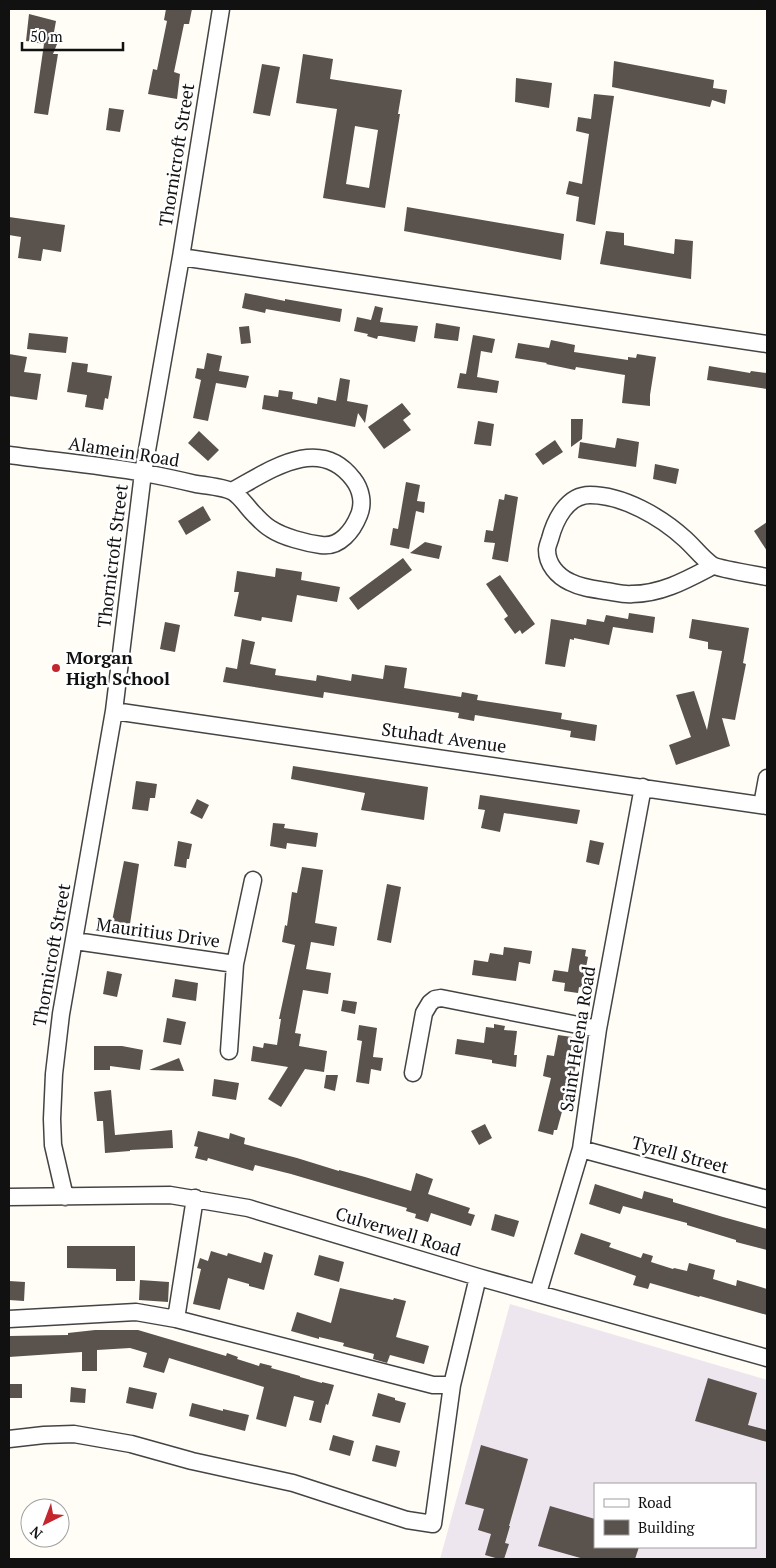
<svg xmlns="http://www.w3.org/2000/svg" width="776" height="1568" font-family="'PT Serif',serif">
  <rect width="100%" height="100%" fill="#fffdf5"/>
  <path fill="#eee6ef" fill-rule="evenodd" d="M510 1304 767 1380V1559H440ZM595 1484H755V1547H595Z"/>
  <path fill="#5a524d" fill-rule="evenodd" d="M166 9H192L189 24H184L174 72 180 74 177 99 148 94 153 69 157 70 167 21 164 20Z
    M29 14 56 21 54 32 61 34 53 54H58L48 115 34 113 44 44 26 41Z
    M303 54 333 59 330 79 402 90 398 114H400L385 208 323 198 337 109 296 103ZM355 126 378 130 369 188 346 184Z
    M614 61 714 80 713 88 727 90 725 104 712 100 710 107 612 87Z
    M262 64 280 67 270 116 253 113Z
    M516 78 552 83 549 108 515 102Z
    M594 94 614 96 595 225 576 221 579 197 566 194 569 181 582 184 589 134 576 131 578 117 591 119Z
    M109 108 124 110 120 132 106 130Z
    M407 207 564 234 561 260 404 231Z
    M9 217 65 225 61 252 43 249 41 261 18 258 21 237 9 235Z
    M606 231 624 233V245L674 254 675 239 693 241 691 279 600 264Z
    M245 293 285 301V299L342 309 340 322 266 309 265 313 242 308Z
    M375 306 383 308 380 322 418 326 415 342 381 336H378L377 339 367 336 368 334 354 331 357 317 371 320Z
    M436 323 460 327 458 341 434 338Z
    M249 326 251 343 241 344 239 327Z
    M29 333 68 337 66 353 27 349Z
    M473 335 495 339 492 353 481 351 477 377 499 381 497 393 457 388 460 373 466 374Z
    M551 340 575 345 574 352 628 360V357L636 358 637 354 656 357 650 395V406L622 403 625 375 576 367 575 370 546 364 547 363 515 358 518 343 549 348Z
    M207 353 222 356 219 371 249 376 246 388 216 383 208 421 193 418 201 380 195 378 197 368 204 369Z
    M9 354 27 357 24 372 41 374 37 400 9 396Z
    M72 362 88 364 87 372 112 376 108 399 105 398 103 410 85 407 87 395 67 392Z
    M709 366 750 373 751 371 767 373V389L707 380Z
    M340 378 350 380 347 401 368 405 365 423 358 413 355 427 262 409 264 395 278 397 279 390 293 392 292 399 317 404 318 397 336 401Z
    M402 403 411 414 403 420 411 430 384 449 368 427Z
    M571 419H583L582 439 571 447Z
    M478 421 494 424 491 446 474 444Z
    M199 431 219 450 208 461 188 443Z
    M617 438 639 442 636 467 578 458 580 442 615 448Z
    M555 440 563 452 543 465 535 454Z
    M655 464 679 469 676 484 653 479Z
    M406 482 420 485 417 501 425 502 424 513 416 511 409 549 390 545 393 528 398 529Z
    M505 494 518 497 508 562 492 559 495 543 484 542 486 530 493 531 499 499 504 500Z
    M203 506 211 520 186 535 178 521Z
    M767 522V551L754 531Z
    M425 542 442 546 439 559 410 553Z
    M403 558 412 570 358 610 349 598Z
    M276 568 302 572 301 580 340 587 337 602 297 595 292 622 262 617 261 621 234 616 239 592H234L237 571 275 577Z
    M500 575 535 624 522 634 520 630 515 634 504 619 508 616 486 584Z
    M629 613 655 617 653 633 613 627 609 645 574 638V640L570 639 565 667 545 664 551 619 586 625 587 619 604 622 606 615 628 619Z
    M692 619 749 628 743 663 746 664 735 720 722 718 730 746 676 765 669 745 691 737 676 695 694 691 707 730 722 651 708 649V642L689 638Z
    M165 622 180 625 175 652 160 649Z
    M242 639 255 642 250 664 276 669 275 675 316 681 317 675 351 681 352 674 383 679 385 665 407 668 404 688 461 697 462 692 478 695 477 700 562 713 561 719 597 725 595 741 570 737 571 731 536 725 475 715 474 721 458 718 459 713 324 692 323 698 223 682 226 667 237 669Z
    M293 766 428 787 424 820 361 810 365 793 291 779Z
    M136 781 157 784 155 798H150L148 811 132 809Z
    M480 795 580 810 577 824 504 813 500 832 481 828 485 810 478 809Z
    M197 799 209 805 202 819 190 813Z
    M273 823 285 824 284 828 318 833 316 847 287 843 286 849 270 846Z
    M590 840 604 843 599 865 586 862Z
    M178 841 192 844 189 859H187L186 868 174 866Z
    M124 861 139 864 130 924 112 921Z
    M302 867 323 870 315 923 337 927 334 946 311 942 306 969 331 973 328 994 303 990 295 1033 301 1034 299 1046 327 1051 324 1072 305 1069 281 1107 268 1099 288 1067 251 1061 253 1046 263 1048 264 1043 277 1045 281 1019H279L295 945 282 942 285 925 287 926 292 892 297 893Z
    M387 884 401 887 391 943 377 940Z
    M504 947 532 951 530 964 519 962 516 981 472 975 474 960 488 962 490 953 503 955Z
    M572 948 586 950 585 956 588 957 582 988 579 987 578 993 564 991 565 983 552 981 554 970 568 972Z
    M107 971 122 974 117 997 103 994Z
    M175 979 198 983 196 1001 172 997Z
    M343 1000 357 1002 355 1014 341 1011Z
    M167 1018 186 1022 181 1045 163 1042Z
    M494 1024 505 1026 504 1030 517 1031 514 1055H517L516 1067 492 1063V1060L455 1054 457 1039 484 1043 486 1027 494 1028Z
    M359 1025 377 1028 373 1057 383 1058 381 1071 371 1069 369 1084 356 1082 362 1041 357 1040Z
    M558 1035 572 1037 571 1044 574 1045 570 1064 576 1065 572 1082H570L557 1130H554L553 1135 538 1131 551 1078 543 1076 547 1055 554 1056Z
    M94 1046H122L143 1050 140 1070 110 1066V1070H94Z
    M179 1058 184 1071 149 1070Z
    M326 1075H338L335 1091 324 1088Z
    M214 1079 239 1083 236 1100 212 1096Z
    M111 1090 115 1135 172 1130 173 1148 130 1150V1151L105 1153 103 1121H97L94 1092Z
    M485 1124 492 1138 479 1145 471 1131Z
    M198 1131 229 1139 230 1133 245 1138 244 1144 297 1158 339 1171V1170L365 1177 411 1191 416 1173 433 1179 428 1194 470 1208 468 1213 475 1215 471 1226 431 1213 428 1222 415 1218 416 1214 406 1211 407 1208 291 1174 255 1165 253 1171 208 1158 207 1161 195 1158 198 1147 194 1146Z
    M595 1184 642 1199 644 1191 673 1199V1202L723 1217 767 1229V1250L736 1242V1240L687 1225V1223L623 1206 620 1214 589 1204Z
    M495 1214 519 1221 514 1237 491 1230Z
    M581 1233 611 1243 609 1247 641 1258 643 1253 653 1256 651 1262 673 1269 674 1268 687 1271 689 1263 715 1270 713 1279 736 1286 737 1280 767 1289V1315L700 1296 699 1297 650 1283 648 1289 633 1285 636 1276 574 1254Z
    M67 1246H135V1281H116V1269L67 1268Z
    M211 1251 227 1256 228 1253 261 1263 264 1252 273 1255 264 1290 249 1286V1284L228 1278 220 1310 193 1304 201 1269 197 1268 200 1258 208 1261Z
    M319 1255 344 1262 339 1282 314 1275Z
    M140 1280 169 1282 168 1302 139 1300Z
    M9 1281 25 1282 24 1301 9 1300Z
    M340 1288 393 1300 394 1298 406 1301 396 1337 429 1346 424 1364 390 1355 387 1363 373 1359 374 1354 343 1346 344 1343 319 1337V1339L291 1331 297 1312 331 1323Z
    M95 1330H138L226 1356 227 1353 238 1357 237 1359 259 1366 260 1363 272 1366 271 1368 300 1376V1377L322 1383V1382L334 1385 328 1405 326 1404 321 1423 309 1420 314 1401 294 1396 286 1427 256 1419 264 1387 169 1358 164 1373 143 1367 147 1353 130 1348 97 1350V1371H82V1352L9 1357V1336L68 1335V1333Z
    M708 1378 757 1393 748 1425 767 1430V1442L695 1421Z
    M9 1384H22V1398H9Z
    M71 1387 86 1389 85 1403 70 1402Z
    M129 1387 157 1393 153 1409 126 1403Z
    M378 1393 395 1398V1400L406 1403 400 1423 372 1416Z
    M192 1403 223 1411V1409L249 1415 245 1431 189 1416Z
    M333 1435 354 1441 350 1456 329 1450Z
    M376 1445 400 1451 396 1467 372 1461Z
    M481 1445 528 1459 509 1526H510L505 1543 509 1544 504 1559H499L485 1555 491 1534 478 1530 484 1509 465 1504Z
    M550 1506 595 1519V1547H639L635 1559H584L538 1546Z"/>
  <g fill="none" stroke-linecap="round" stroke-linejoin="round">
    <defs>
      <path id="minor" d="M181 257 767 344
        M9 455C54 461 99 465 144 473 161 476 179 480 196 484 204 485 227 488 233 492 241 497 247 507 254 514 259 519 264 525 271 529 283 537 306 543 321 545 340 548 353 530 359 515 364 503 361 489 353 479 319 434 269 471 232 491
        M713 566C688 579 662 594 632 594 624 595 614 592 606 591 593 589 582 588 570 582 557 576 547 564 547 550 547 547 549 542 550 539 555 520 567 495 590 495 623 495 661 517 685 539 694 547 702 558 712 565 719 569 757 575 767 577
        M114 711 767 806
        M762 805 767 778
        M75 941 235 964
        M229 1051 235 964 253 880
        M413 1073 424 1013 430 1003 435 999 441 998 598 1029
        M581 1149 767 1199
        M9 1197 170 1195 248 1208 478 1277 767 1358
        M65 1197 53 1145 52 1119 54 1074 61 1014 114 711 143 473 181 257 221 9
        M538 1293 581 1149 598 1029 643 787
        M9 1319 136 1312 176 1319 433 1385H452
        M176 1319 195 1198
        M9 1439 44 1435 74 1434 131 1444 192 1461 293 1483 407 1520 433 1524 452 1385 478 1277"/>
    </defs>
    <use href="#minor" stroke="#444" stroke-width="19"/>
    <use href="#minor" stroke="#fff" stroke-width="16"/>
  </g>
  <circle fill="#c4262e" stroke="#fff" stroke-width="2" cx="56" cy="668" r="5"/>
  <g text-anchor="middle" stroke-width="5" stroke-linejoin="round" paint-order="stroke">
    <g font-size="18" fill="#111" stroke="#fff">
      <text transform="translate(177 155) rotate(-81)" y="6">Thornicroft Street</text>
      <text transform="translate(124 452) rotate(9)" y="6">Alamein Road</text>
      <text transform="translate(113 556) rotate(-83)" y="6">Thornicroft Street</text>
      <text transform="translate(444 738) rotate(8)" y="6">Stuhadt Avenue</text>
      <text transform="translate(158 933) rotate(8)" y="6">Mauritius Drive</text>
      <text transform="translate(52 955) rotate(-80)" y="6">Thornicroft Street</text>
      <text transform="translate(578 1039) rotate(-81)" y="6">Saint Helena Road</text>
      <text transform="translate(680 1155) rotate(15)" y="6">Tyrell Street</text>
      <text transform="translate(398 1232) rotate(17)" y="6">Culverwell Road</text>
    </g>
    <g font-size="18" font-weight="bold" fill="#111" stroke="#fff" text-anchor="start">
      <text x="66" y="664">Morgan<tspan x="66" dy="21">High School</tspan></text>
    </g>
  </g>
  <rect width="776" height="1568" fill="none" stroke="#111111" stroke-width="20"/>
  <rect x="594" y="1483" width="162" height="65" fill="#ffffff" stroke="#a0a0a0"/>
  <rect x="604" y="1499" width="25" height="8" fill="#ffffff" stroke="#a0a0a0"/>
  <text x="638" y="1508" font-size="15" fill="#111111">Road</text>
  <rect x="604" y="1520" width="25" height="15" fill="#5a524d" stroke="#a0a0a0"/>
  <text x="638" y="1533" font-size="15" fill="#111111">Building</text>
  <g transform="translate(45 1523) rotate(222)"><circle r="24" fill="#ffffff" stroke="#a0a0a0"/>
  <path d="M0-4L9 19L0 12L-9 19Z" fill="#c4262e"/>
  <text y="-8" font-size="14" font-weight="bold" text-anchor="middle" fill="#111111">N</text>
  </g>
  <path d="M22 42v8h101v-8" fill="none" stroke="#111111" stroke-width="2.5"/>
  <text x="30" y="42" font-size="15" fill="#111111" stroke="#ffffff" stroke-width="4" paint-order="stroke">50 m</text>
</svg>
